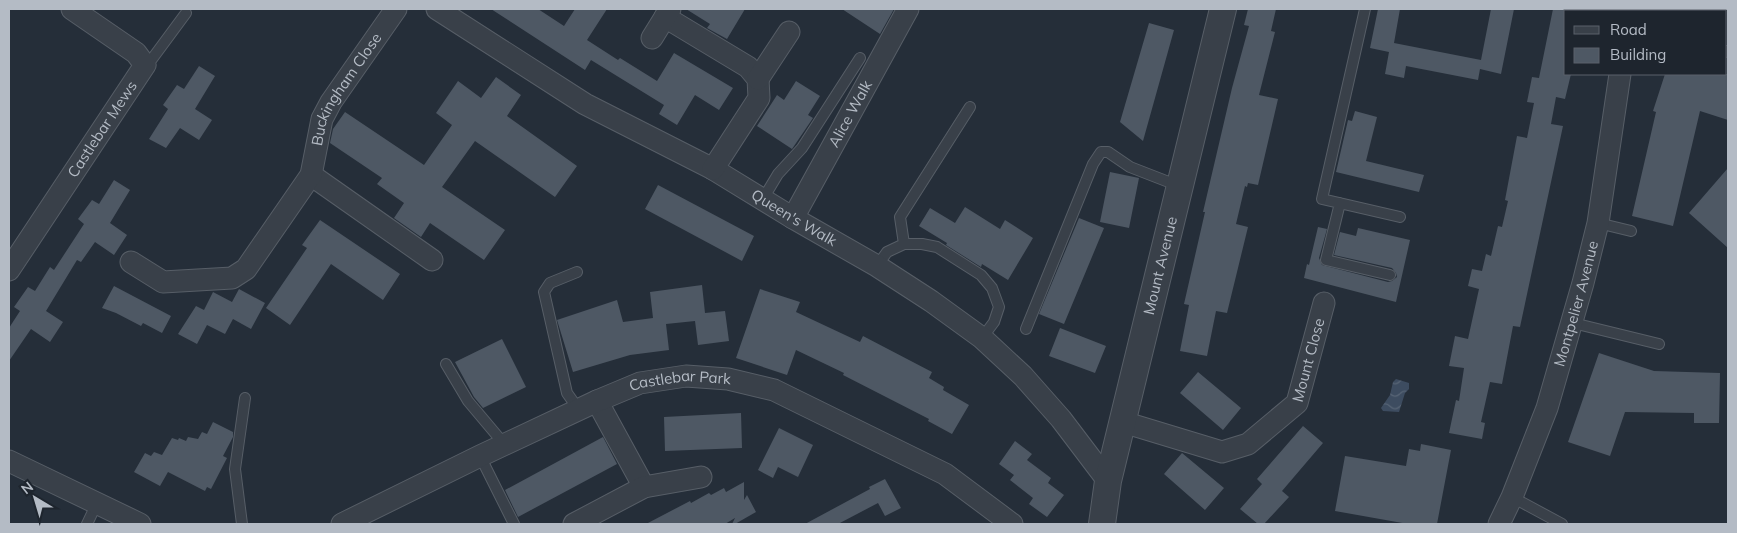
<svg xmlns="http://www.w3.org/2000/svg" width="1737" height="533" font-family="Mulish,sans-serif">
  <defs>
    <pattern id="water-waves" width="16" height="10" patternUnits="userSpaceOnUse" patternTransform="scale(1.25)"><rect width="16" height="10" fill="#3d4c60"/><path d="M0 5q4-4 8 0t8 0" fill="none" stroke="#576475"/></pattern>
  </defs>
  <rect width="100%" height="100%" fill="#252e39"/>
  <path fill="url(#water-waves)" d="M1396 379 1409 383V389L1405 393 1399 412 1383 411 1381 408 1390 395 1393 382Z"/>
  <path fill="#4e5864" d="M491 9H538L564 26 575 9H607L587 40 618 60 620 58 657 81 674 53 733 88 719 110 695 95 677 125 659 114 664 105 591 60 585 70Z
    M686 9H745L727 39 707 28 710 24Z
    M842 9H894L880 34Z
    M1248 9H1276L1271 31 1275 32 1259 95 1278 99 1258 185 1248 183 1247 187 1245 186 1236 224 1248 227 1227 313 1216 311 1207 356 1180 351 1189 305 1184 304 1205 212H1203L1232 88 1249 26 1244 25Z
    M1378 9H1400L1394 43 1481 60 1491 9H1514L1501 74 1480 69 1478 80 1406 66 1404 78 1385 74 1389 52 1370 48Z
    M1553 9H1566V74H1571L1565 99 1556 97 1551 124 1563 126 1520 327 1513 326 1502 384 1490 382 1481 422 1485 423 1482 439 1449 433 1456 400 1459 401 1464 368 1449 366 1455 336 1468 339 1479 289 1468 286 1472 269 1482 271 1486 254 1491 256 1498 226 1502 227 1508 201 1505 200 1517 136 1527 138 1534 103 1527 102 1532 77 1539 78Z
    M1149 23 1174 30 1143 141 1120 122Z
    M199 66 215 76 195 109 212 120 199 140 180 128 166 148 149 139 168 109 163 105 177 85 184 89Z
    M1665 74H1728V120L1700 111 1673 226 1632 216 1656 112 1653 111Z
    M496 77 521 95 507 116 577 166 555 197 475 141 442 187 505 230 484 260 430 223 421 237 394 218 404 203 377 184 382 178 330 143 333 129 345 112 424 165 452 125 436 113 458 81 481 98Z
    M796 81 820 96 808 115 813 118 792 149 757 126 777 95 784 100Z
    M1355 111 1377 117 1366 161 1424 175 1419 192 1336 172 1348 120 1352 121Z
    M1728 168V248L1689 213Z
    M1110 172 1139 178 1129 228 1100 222Z
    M114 180 130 190 110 223 127 235 114 255 95 242 81 262 77 260 46 311 63 322 50 342 31 329 9 361V328L20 311 14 307 28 287 35 291 50 267 54 270 84 224 78 219 92 200 99 204Z
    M658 185 754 236 742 261 645 209Z
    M965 207 1000 229 1005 220 1033 238 1008 280 982 264 981 267 946 245 947 243 919 226 930 208 955 223Z
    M1079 218 1104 228 1064 324 1039 314Z
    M320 220 400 274 383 300 331 264 290 325 266 308 307 248 302 245Z
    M1318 227 1327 229 1319 258 1322 265 1388 282 1392 281 1397 277 1396 273 1392 268 1334 255 1340 232 1356 236 1358 228 1410 240 1396 302 1304 278 1307 264 1309 265Z
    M702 285 705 313 725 311 729 341 698 345 695 321 666 324 669 350 630 355 573 372 557 320 617 300 623 322 653 318 650 292Z
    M114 286 171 316 162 333 143 323 141 326 116 313 102 308Z
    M239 289 265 303 251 329 233 319 225 334 207 325 197 344 178 334 196 306 204 310 213 292 232 302Z
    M760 289 800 302 796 312 860 342 863 336 932 372 929 378 944 387 943 390 969 405 952 434 928 421 929 419 843 375 844 373 796 350 787 375 736 358Z
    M1060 328 1106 346 1095 373 1049 356Z
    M502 339 526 387 483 408 474 397 455 362Z
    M1599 353 1654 371 1720 373 1719 423H1694V413L1625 412 1610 456 1568 442Z
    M1198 372 1241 408 1223 430 1180 393Z
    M741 413 742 448 665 451 664 417Z
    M213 422 233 432V437L223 456 227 458 211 489 207 487 205 491 168 472 160 486 134 472 145 453 151 456 154 452 162 455 172 438 178 440 179 438 186 441 188 437 198 439 202 432 207 434Z
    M1303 426 1323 443 1282 491 1289 497 1264 524H1258L1240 509 1262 484 1257 479Z
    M779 428 813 445 798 477 778 467 773 478 758 470Z
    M603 437 617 464 518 517 505 490Z
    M1015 441 1032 454 1027 460 1051 478 1048 483 1064 495 1047 517 1029 504 1033 498 1010 480 1014 475 999 464Z
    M1421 444 1451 450 1437 524H1408L1335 511 1345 456 1406 466 1409 449 1420 451Z
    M1182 453 1224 488 1205 510 1164 474Z
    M885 479 901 508 885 516 878 503 838 524H805L870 489 869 487Z
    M744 482V500L747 495 756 512 735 524H732L735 518 725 524H646L690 501 691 503 709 493 711 495 724 488 726 492Z"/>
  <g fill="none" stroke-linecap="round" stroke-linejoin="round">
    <defs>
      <path id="service" d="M1365 9 1322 199 1400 217
        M1726 51 1728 52
        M141 61 152 59 186 13
        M763 199 778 174 802 148 860 58
        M1340 203 1326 260 1390 275
        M1598 223 1631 231
        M904 244 900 217 970 107
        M877 266 887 252 904 244H922L937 247 981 275 992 288 999 307 994 322 982 338
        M577 272 550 283 544 292 567 393 579 410
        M1573 323 1659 344
        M1026 329 1093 164 1101 152H1108L1130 167 1179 186
        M446 364 468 401 505 445
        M480 456 514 524
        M1512 497 1562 524
        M87 524 97 503
        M242 524 235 469 245 398"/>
      <g id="minor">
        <path id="s1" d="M437 9 585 104 713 169 793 218 877 266 931 301 982 338 1023 376 1061 419 1108 481"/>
        <path d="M1629 11V9"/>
        <path d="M665 17 748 67 758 79 759 98 713 169"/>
        <path d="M652 38 670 9"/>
        <path d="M758 79 789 32"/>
        <path d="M311 175 432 260"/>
        <path id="s2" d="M793 218 908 9"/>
        <path id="s3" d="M131 262 163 282 232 278 246 269 311 175 322 119 331 102 396 9"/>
        <path id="s4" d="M9 270 145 65 136 53 72 9"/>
        <path d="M597 401 644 487"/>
        <path id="s5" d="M1123 422 1222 452 1248 444 1297 403 1324 303"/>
        <path d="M9 461 140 524"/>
        <path id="s6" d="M342 524 480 456 597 401 640 383 686 376 728 379 774 390 945 474 1012 524"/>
        <path d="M574 524 644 487 701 477"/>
        <path id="s7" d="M1499 524 1512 497 1547 408 1583 283 1598 223 1620 74"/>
      </g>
      <g id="tertiary">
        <path id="s8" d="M1102 524 1108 481 1223 9"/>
      </g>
    </defs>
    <use href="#service" stroke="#575e67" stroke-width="12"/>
    <use href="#minor" stroke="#575e67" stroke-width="23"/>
    <use href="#tertiary" stroke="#575e67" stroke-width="28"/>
    <use href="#service" stroke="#394049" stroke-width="10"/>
    <use href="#minor" stroke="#394049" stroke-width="21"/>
    <use href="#tertiary" stroke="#394049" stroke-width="26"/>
  </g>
  <g text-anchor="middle" stroke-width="4.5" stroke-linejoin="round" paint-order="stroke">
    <g font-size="15" fill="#b4bbc5" stroke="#1e252e">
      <text dy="5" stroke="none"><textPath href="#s3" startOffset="332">Buckingham Close</textPath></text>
      <text dy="5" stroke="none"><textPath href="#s2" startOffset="119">Alice Walk</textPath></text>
      <text dy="5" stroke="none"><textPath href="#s4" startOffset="169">Castlebar Mews</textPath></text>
      <text dy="5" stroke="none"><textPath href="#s1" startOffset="414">Queen's Walk</textPath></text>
      <text dy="5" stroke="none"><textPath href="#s8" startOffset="265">Mount Avenue</textPath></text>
      <text dy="5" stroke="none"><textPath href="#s7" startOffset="234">Montpelier Avenue</textPath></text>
      <text dy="5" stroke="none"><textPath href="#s5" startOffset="239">Mount Close</textPath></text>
      <text dy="5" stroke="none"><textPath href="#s6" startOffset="370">Castlebar Park</textPath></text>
    </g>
  </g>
  <rect width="1737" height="533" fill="none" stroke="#b4bbc5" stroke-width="20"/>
  <rect x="1564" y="10" width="162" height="65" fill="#1e252e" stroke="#5a616a"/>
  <rect x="1574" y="26" width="25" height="8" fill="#394049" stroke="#5a616a"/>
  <text x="1610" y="35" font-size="15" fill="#b4bbc5">Road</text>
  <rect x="1574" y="48" width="25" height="15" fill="#4e5864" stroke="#5a616a"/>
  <text x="1610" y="60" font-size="15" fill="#b4bbc5">Building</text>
  <g transform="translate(35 498) rotate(322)" stroke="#1e252e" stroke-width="4" paint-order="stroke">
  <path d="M0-4L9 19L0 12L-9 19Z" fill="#b4bbc5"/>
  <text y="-8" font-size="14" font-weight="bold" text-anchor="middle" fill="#b4bbc5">N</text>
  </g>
</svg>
